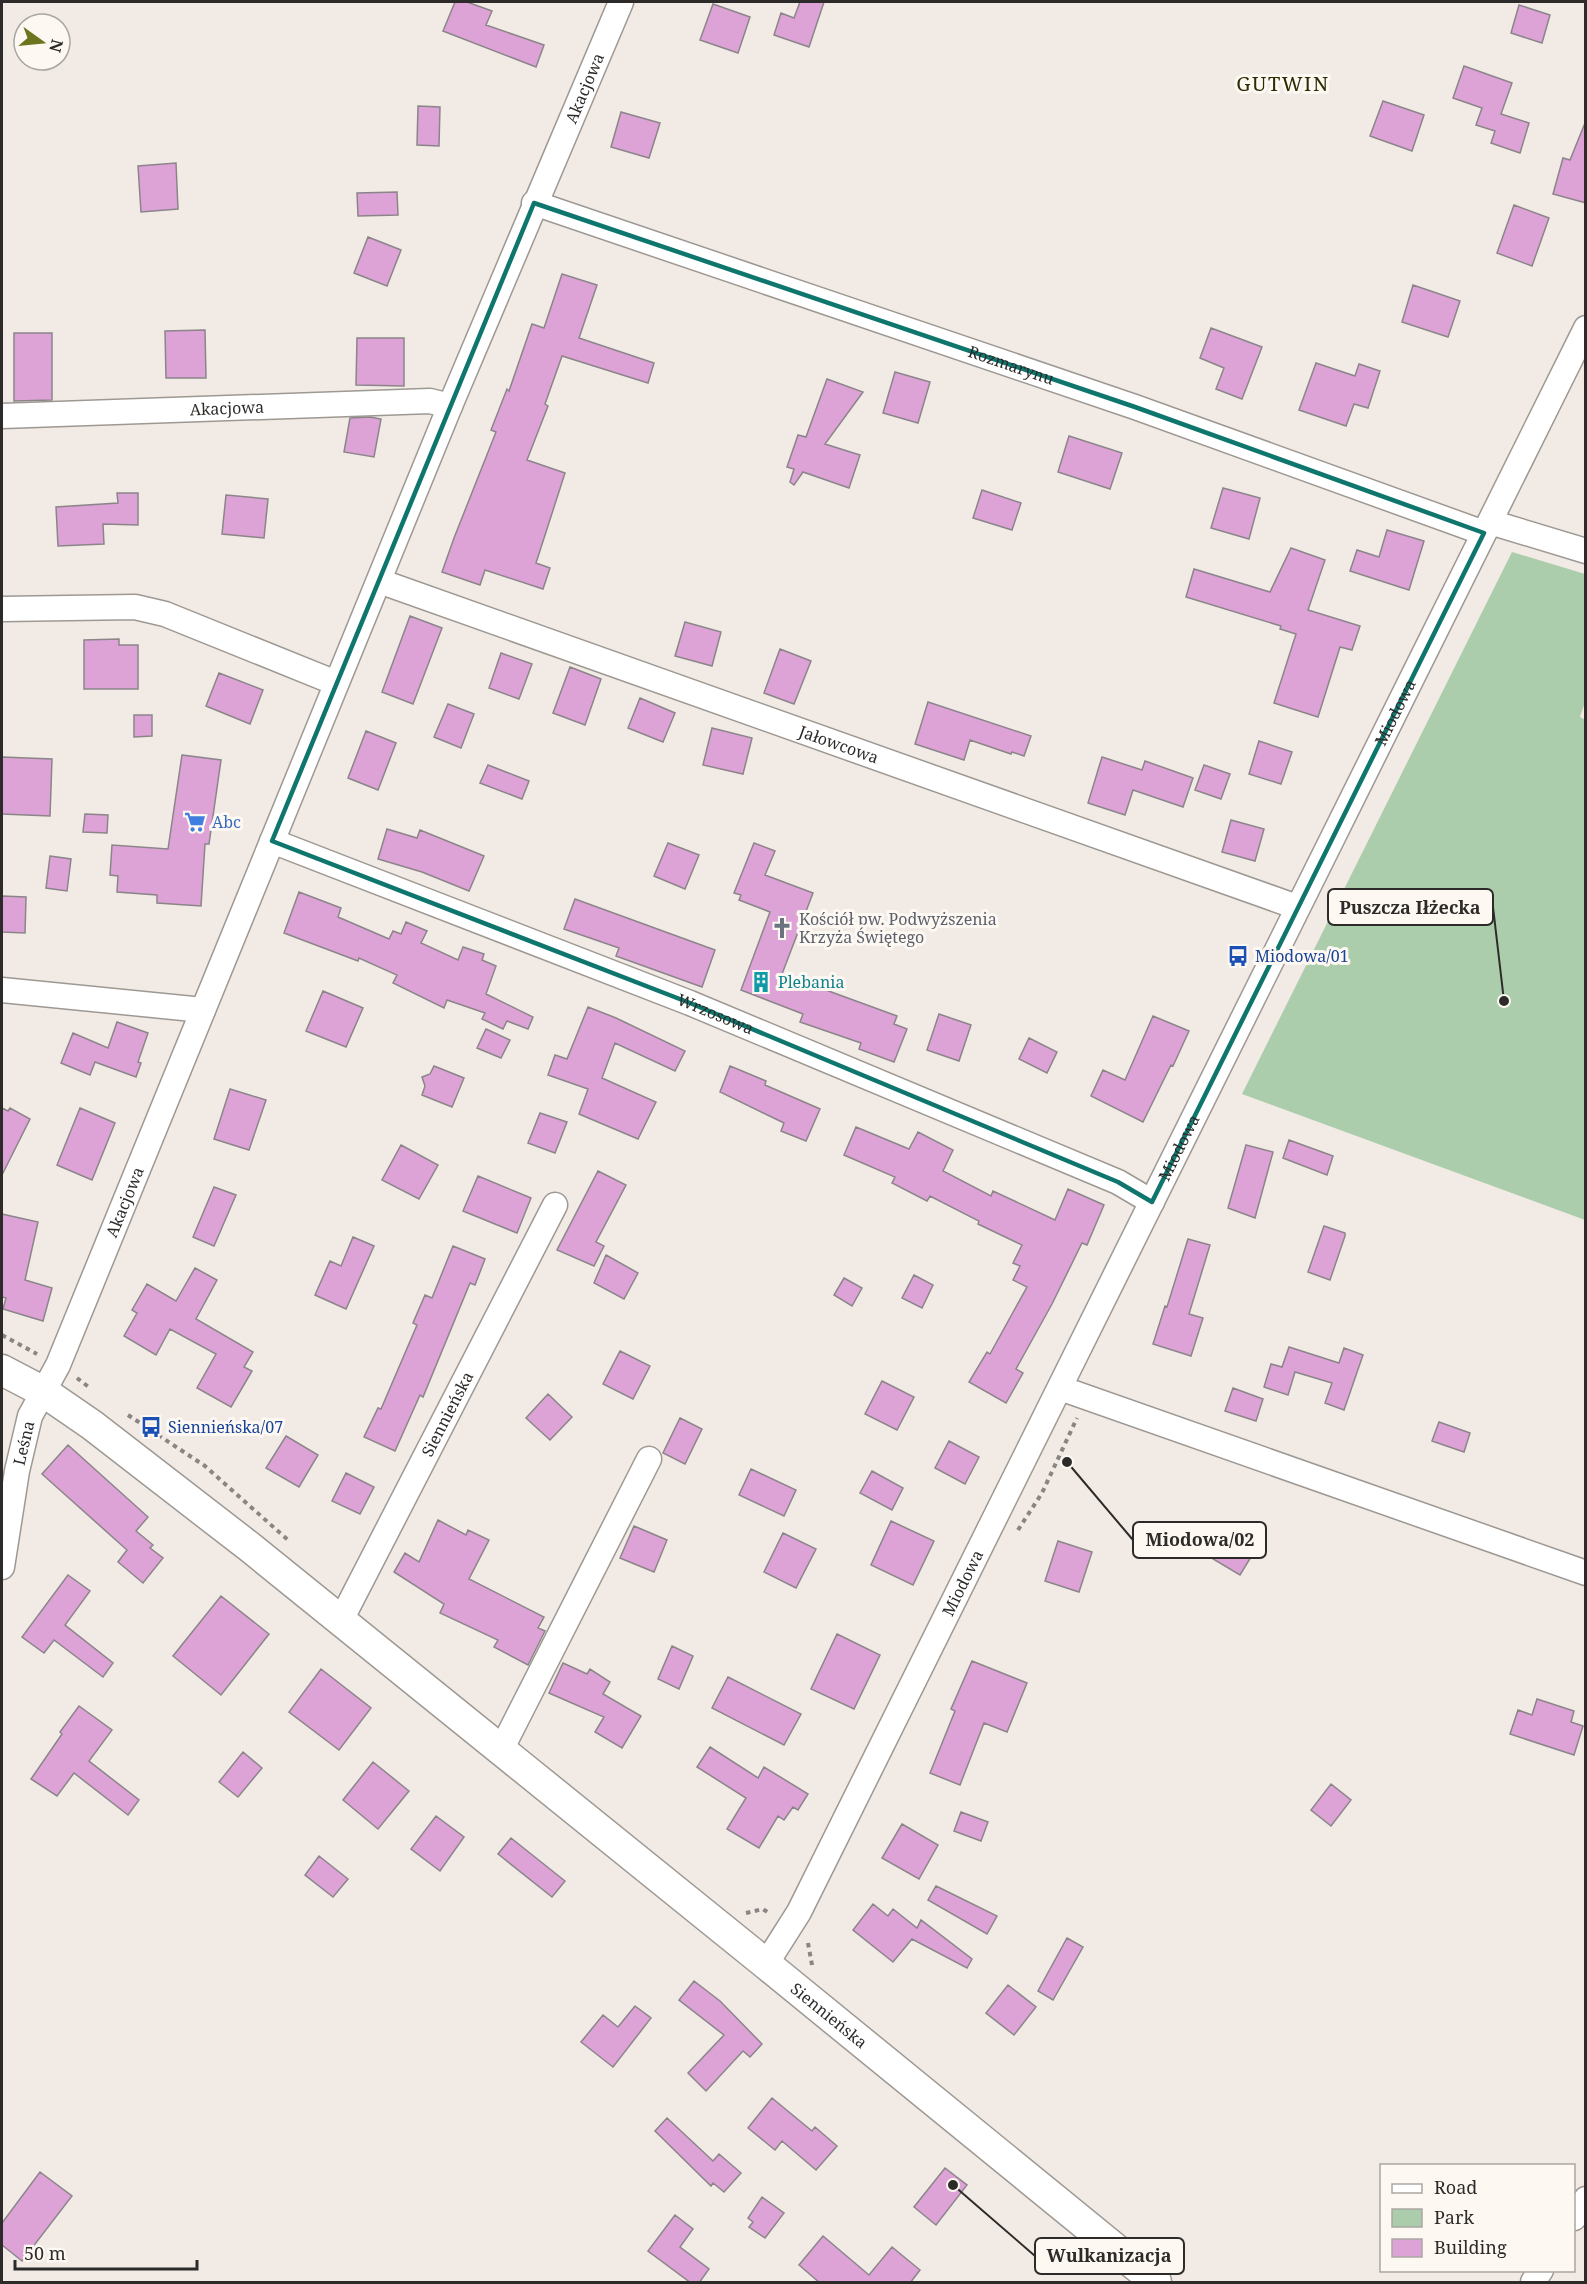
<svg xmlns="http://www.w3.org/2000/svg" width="1587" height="2284" font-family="'Noto Serif',serif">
  <rect width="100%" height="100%" fill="#f1eae5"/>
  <path fill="#abcdab" d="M1512 552 1585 574 1586 699 1580 717 1586 720 1585 1220 1242 1094Z"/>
  <path fill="#dda3d6" stroke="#8b858a" stroke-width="1.5" d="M455 2H467L492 11 486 25 544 45 536 67 443 31Z
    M800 2H824L809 47 774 35 781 13 794 18Z
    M713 4 750 17 738 53 700 40Z
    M1519 5 1550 15 1542 43 1511 33Z
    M1464 66 1512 83 1501 114 1529 123 1520 153 1491 143 1495 131 1476 125 1482 108 1453 98Z
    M1383 101 1424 115 1412 151 1370 136Z
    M418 106 440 107 439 146 417 145Z
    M621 112 660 123 649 158 611 147Z
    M1585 123H1586V203L1553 194 1563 158 1570 160Z
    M176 163 178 209 141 212 138 166Z
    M397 192 398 215 358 216 357 193Z
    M1514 205 1549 218 1532 266 1497 253Z
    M368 237 401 250 387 286 354 273Z
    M562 274 597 285 579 338 654 363 648 383 562 356 545 404 548 406 527 460 565 473 536 563 550 568 543 589 485 570 480 585 442 572 454 538 496 432 491 430 507 389 509 391 532 324 544 328Z
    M1413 285 1460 301 1448 337 1402 322Z
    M1211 328 1262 347 1242 399 1216 389 1224 368 1200 358Z
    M205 330 206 378H166L165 331Z
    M14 333H52V400L14 401Z
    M357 338H404V386L356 385Z
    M1316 363 1355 376 1359 364 1380 371 1368 408 1354 404 1346 426 1299 410Z
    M895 372 930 382 918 423 883 413Z
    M827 379 863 392 825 444 860 455 849 488 803 472 794 485 790 482 794 469 787 467 798 435 806 437Z
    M370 417 381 419 374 457 344 452 350 418Z
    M1069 436 1122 453 1110 489 1058 472Z
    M1223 488 1260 498 1249 539 1211 528Z
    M982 490 1021 503 1012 530 973 518Z
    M117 493H138V525L103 524 104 544 58 546 56 507 118 503Z
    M226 495 268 499 264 538 222 534Z
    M1387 530 1424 541 1409 590 1350 571 1357 550 1379 557Z
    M1291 548 1325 560 1308 610 1360 626 1352 650 1340 647 1318 717 1274 703 1296 634 1280 629 1281 626 1186 597 1194 569 1270 592Z
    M410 616 442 628 413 704 382 692Z
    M685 622 721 632 712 666 675 656Z
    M119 639V645H138V689H84V640Z
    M780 649 811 661 794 704 764 693Z
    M501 653 532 664 519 699 489 688Z
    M570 667 601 679 585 725 553 713Z
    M219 673 263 690 250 724 206 706Z
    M640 698 675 713 663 742 628 728Z
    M928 702 1031 736 1024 756 1012 752 1011 754 970 740 964 760 915 744Z
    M448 704 474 714 461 748 434 737Z
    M134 715H152V736L134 737Z
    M712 728 752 738 743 774 703 765Z
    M366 731 396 743 378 790 348 778Z
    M1259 741 1292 752 1281 784 1249 774Z
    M182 755 221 760 209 844H205L201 906 157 903V895L117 892 118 876 110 875 112 845 168 849Z
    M2 757 52 759 50 816 2 814Z
    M1102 757 1142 770 1145 761 1193 778 1183 807 1133 790 1125 815 1088 803Z
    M488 765 529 781 522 799 480 783Z
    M1204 765 1230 774 1221 799 1195 790Z
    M85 814 108 815 107 833 83 832Z
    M1231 820 1264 829 1255 861 1222 852Z
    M387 829 417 838 420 830 484 856 469 891 422 872 378 859Z
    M668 843 699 855 685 889 654 876Z
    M754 843 775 851 765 875 813 893 782 974 897 1016 894 1024 907 1029 894 1062 859 1049 861 1043 800 1022 803 1014 741 990 770 912 739 900 741 895 734 893Z
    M50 856 71 859 67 891 46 888Z
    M299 892 341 908 338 917 389 939 393 931 401 934 406 922 427 931 421 943 458 960 463 947 484 954 482 960 496 966 486 994 533 1017 528 1029 507 1021 503 1029 482 1019 485 1013 447 1000 444 1008 393 983 397 975 359 958 358 961 284 933Z
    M2 896 26 897 25 933 2 932Z
    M575 899 715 950 702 987 616 956 619 948 564 929Z
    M323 991 363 1008 346 1047 306 1031Z
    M588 1007 616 1018 685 1051 675 1071 615 1043 602 1078 656 1102 638 1139 579 1114 588 1089 548 1075 555 1055 567 1059Z
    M939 1014 971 1025 959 1061 927 1050Z
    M1153 1016 1189 1031 1173 1066 1171 1065 1143 1122 1091 1096 1103 1070 1125 1080Z
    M117 1022 148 1033 138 1062 141 1063 136 1077 95 1062 90 1075 61 1063 73 1033 108 1048Z
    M486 1029 510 1040 501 1058 477 1048Z
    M1029 1038 1057 1052 1047 1073 1019 1059Z
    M434 1066 464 1078 452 1107 422 1095 425 1086 422 1077 430 1074Z
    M730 1066 766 1081 765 1085 820 1109 806 1141 781 1131 784 1123 720 1092Z
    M230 1089 266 1100 249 1150 214 1139Z
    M2 1108 8 1111 10 1108 30 1119 2 1175Z
    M80 1108 115 1123 92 1180 57 1165Z
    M540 1113 567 1122 555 1153 528 1143Z
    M856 1127 909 1149 918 1132 953 1150 943 1171 991 1196 993 1191 1055 1220 1068 1189 1104 1205 1087 1245 1082 1243 1052 1304 1016 1369 1023 1373 1006 1403 969 1382 987 1352 990 1354 1027 1287 1013 1280 1020 1266 1013 1263 1022 1245 978 1224 979 1221 930 1196 927 1201 892 1183 895 1177 844 1155Z
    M1289 1140 1333 1156 1327 1175 1283 1158Z
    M401 1145 438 1165 419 1199 382 1180Z
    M1246 1145 1273 1152 1255 1218 1228 1208Z
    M598 1171 626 1185 596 1242 604 1246 594 1266 557 1250Z
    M478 1176 531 1198 517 1233 463 1211Z
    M214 1187 236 1195 214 1246 193 1237Z
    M2 1214 38 1222 25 1280 52 1288 43 1321 3 1309 6 1298 2 1297Z
    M1324 1226 1345 1233V1236L1330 1280 1308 1272Z
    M353 1237 374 1246 346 1309 315 1295 330 1261 341 1266Z
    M1188 1239 1210 1245 1189 1314 1203 1318 1191 1356 1153 1344 1165 1306 1167 1307Z
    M453 1246 485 1259 475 1285 470 1283 423 1397 420 1395 395 1451 364 1437 378 1408 381 1409 417 1325 413 1323 425 1295 432 1298Z
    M606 1255 638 1273 624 1299 594 1283Z
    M195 1268 217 1280 196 1319 253 1352 244 1367 252 1371 231 1407 197 1388 216 1354 170 1329 156 1355 124 1336 137 1313 132 1310 147 1284 176 1301Z
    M914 1275 933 1285 922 1308 902 1298Z
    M844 1278 862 1288 852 1306 834 1295Z
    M1289 1347 1339 1363 1344 1348 1363 1355 1344 1410 1325 1403 1332 1383 1295 1372 1288 1395 1264 1387 1271 1364 1282 1367Z
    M620 1351 650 1366 633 1399 603 1384Z
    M882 1381 914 1397 897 1430 865 1414Z
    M1233 1388 1263 1399 1256 1421 1225 1411Z
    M548 1394 572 1417 550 1440 526 1418Z
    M680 1418 702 1429 685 1464 663 1453Z
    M1439 1422 1470 1433 1464 1452 1432 1441Z
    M286 1436 318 1455 299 1487 266 1468Z
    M949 1441 979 1457 965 1484 935 1468Z
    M68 1445 148 1517 136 1531 153 1545 150 1548 163 1558 143 1583 118 1562 127 1550 42 1474Z
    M751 1469 796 1490 784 1516 739 1495Z
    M872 1471 903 1488 892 1510 860 1493Z
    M346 1473 374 1487 360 1514 332 1501Z
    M438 1520 466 1535 468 1530 489 1540 469 1579 544 1617 538 1628 545 1631 528 1665 494 1647 498 1640 440 1613 444 1604 394 1572 405 1553 419 1562Z
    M891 1521 934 1541 913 1585 871 1565Z
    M634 1526 667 1540 654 1572 620 1558Z
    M1209 1532 1251 1557 1240 1575 1198 1550Z
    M783 1533 816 1549 796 1588 764 1572Z
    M1058 1541 1092 1552 1079 1592 1045 1581Z
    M68 1575 90 1591 65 1625 113 1663 103 1677 54 1640 44 1653 22 1637Z
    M221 1596 269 1634 221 1695 173 1656Z
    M837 1634 880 1655 854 1709 811 1689Z
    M672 1646 693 1656 679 1689 658 1679Z
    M972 1661 1027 1683 1007 1732 984 1723 960 1785 930 1773 955 1711 951 1709Z
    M563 1663 587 1674 590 1669 610 1682 603 1694 641 1716 622 1748 595 1732 604 1717 549 1693Z
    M321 1669 371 1708 339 1750 289 1712Z
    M728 1677 801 1714 784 1745 712 1708Z
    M1537 1699 1574 1711 1571 1722 1583 1726 1574 1755 1510 1734 1518 1710 1532 1715Z
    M79 1706 112 1730 89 1761 139 1800 128 1815 74 1773 57 1796 31 1779 62 1734 60 1732Z
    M710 1747 758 1778 764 1767 808 1794 798 1810 793 1807 784 1820 778 1816 759 1848 727 1829 746 1798 697 1767Z
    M243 1752 262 1768 238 1797 219 1782Z
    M373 1762 409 1791 378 1829 343 1800Z
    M1331 1784 1351 1800 1331 1826 1311 1810Z
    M961 1812 988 1822 981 1841 954 1831Z
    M436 1816 464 1837 440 1871 411 1849Z
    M902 1824 938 1845 919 1879 882 1858Z
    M511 1838 565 1881 552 1897 498 1854Z
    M319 1856 348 1879 333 1897 305 1875Z
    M936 1886 997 1916 987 1934 928 1900Z
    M873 1904 888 1916 893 1909 917 1928 921 1920 972 1959 967 1968 912 1939 893 1962 853 1930Z
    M1067 1938 1083 1947 1053 2000 1038 1991Z
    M694 1981 720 2001 762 2044 750 2057 743 2051 706 2091 688 2073 724 2035 679 2000Z
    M1008 1985 1036 2007 1014 2035 986 2013Z
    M635 2006 651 2018 613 2067 581 2042 603 2015 618 2027Z
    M772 2098 812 2131 815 2127 837 2146 816 2170 782 2141 775 2150 748 2128Z
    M667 2118 713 2161 719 2154 741 2173 724 2192 713 2183 711 2186 655 2131Z
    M945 2168 967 2185 936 2225 914 2207Z
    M40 2172 72 2196 22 2261 2 2245V2223Z
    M762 2197 784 2213 765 2238 749 2227 753 2222 748 2218Z
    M675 2215 693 2229 680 2247 709 2269 699 2283H691L648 2251Z
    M823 2236 869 2275 892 2247 920 2270 910 2283H820L799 2265Z"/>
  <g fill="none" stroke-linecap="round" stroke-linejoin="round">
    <defs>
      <g id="minor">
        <path id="s1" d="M534 203 1135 407 1484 533"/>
        <path id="s2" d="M2 416 430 401 450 406"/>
        <path d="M1490 522 1586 551"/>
        <path id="s3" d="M379 581 1297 907"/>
        <path d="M2 609 135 607 165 614 336 683"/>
        <path id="s4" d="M272 841 690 1003 1118 1182 1152 1202"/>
        <path d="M2 990 203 1010"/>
        <path d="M1060 1388 1586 1573"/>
        <path id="s5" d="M2 1567 17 1471 30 1416 58 1365 67 1343 450 406 621 2"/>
        <path id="s6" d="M340 1622 555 1205"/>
        <path d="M501 1750 649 1459"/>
        <path id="s7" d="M766 1964 799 1912 1586 328"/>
        <path d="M1574 2218 1586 2199"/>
        <path d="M1533 2282 1541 2270"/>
      </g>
      <g id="major">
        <path id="s8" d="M2 1370 44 1392 92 1425 251 1548 766 1964 1156 2282"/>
      </g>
    </defs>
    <use href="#minor" stroke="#9e9893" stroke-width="27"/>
    <use href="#major" stroke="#9e9893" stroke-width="33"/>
    <path stroke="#8a8582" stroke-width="4" stroke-dasharray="4.5 4.5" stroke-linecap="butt" d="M2 1335 37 1354
      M77 1378 90 1388
      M128 1415 205 1466 289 1541
      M1018 1530 1042 1493 1077 1418
      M746 1913 763 1909 770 1914
      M808 1943 812 1965"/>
    <use href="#minor" stroke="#fff" stroke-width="24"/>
    <use href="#major" stroke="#fff" stroke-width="30"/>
  </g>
  <path fill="none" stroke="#0f766e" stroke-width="4.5" stroke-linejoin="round" d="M534 203 1135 407 1484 533 1152 1202 1118 1182 690 1003 272 841Z"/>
  <defs>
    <symbol id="supermarket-bare" viewBox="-9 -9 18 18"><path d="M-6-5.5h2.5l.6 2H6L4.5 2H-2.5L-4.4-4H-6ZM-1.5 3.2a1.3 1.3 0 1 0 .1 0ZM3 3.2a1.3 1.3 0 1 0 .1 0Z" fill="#3f7fe0" stroke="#fef8f2" stroke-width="2.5" paint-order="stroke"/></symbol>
    <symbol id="church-bare" viewBox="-9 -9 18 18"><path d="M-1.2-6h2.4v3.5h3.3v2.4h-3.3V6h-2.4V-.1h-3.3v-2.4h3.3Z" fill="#6b7280" stroke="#fef8f2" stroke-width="2.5" paint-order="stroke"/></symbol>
    <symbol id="bus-bare" viewBox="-9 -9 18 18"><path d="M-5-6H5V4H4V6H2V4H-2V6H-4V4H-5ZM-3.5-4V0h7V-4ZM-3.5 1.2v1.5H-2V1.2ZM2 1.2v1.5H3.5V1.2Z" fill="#1a4fb4" stroke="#fef8f2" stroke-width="2.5" paint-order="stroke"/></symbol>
    <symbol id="building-bare" viewBox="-9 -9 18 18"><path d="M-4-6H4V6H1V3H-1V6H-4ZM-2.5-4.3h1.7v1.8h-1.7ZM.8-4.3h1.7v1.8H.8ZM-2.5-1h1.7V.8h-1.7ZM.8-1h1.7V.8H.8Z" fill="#0f9aa8" stroke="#fef8f2" stroke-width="2.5" paint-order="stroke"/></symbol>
  </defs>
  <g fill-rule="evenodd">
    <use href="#supermarket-bare" x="180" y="807" width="30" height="30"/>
    <use href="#church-bare" x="767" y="913" width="30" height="30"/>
    <use href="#bus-bare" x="1223" y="941" width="30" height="30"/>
    <use href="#building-bare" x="746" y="967" width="30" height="30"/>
    <use href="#bus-bare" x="136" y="1412" width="30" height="30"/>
  </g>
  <g text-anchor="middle" stroke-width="6" stroke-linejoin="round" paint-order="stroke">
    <g font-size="16" fill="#2d2b29" stroke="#fef8f2">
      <text dy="6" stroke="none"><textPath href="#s5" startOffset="1593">Akacjowa</textPath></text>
      <text dy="6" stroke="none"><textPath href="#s1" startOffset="504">Rozmarynu</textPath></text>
      <text dy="6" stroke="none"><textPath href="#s2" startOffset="225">Akacjowa</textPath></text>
      <text dy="6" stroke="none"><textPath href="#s7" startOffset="1401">Miodowa</textPath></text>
      <text dy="6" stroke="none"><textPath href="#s3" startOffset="488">Jałowcowa</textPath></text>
      <text dy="6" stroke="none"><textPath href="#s4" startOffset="476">Wrzosowa</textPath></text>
      <text dy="6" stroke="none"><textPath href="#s7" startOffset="915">Miodowa</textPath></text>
      <text dy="6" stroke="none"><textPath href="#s5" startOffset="388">Akacjowa</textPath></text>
      <text dy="6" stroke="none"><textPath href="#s6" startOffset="234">Siennieńska</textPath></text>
      <text dy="6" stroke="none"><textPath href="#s5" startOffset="126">Leśna</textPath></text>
      <text dy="6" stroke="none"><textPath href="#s7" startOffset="429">Miodowa</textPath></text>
      <text dy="6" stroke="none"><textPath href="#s8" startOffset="1050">Siennieńska</textPath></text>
    </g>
    <g font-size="16" fill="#366cbe" stroke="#fef8f2" text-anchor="start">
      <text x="212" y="828">Abc</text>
    </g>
    <g font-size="16" fill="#5b616d" stroke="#fef8f2" text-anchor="start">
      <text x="799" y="925">Kościół pw. Podwyższenia<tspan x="799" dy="18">Krzyża Świętego</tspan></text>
    </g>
    <g font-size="16" fill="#164399" stroke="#fef8f2" text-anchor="start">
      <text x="1255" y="962">Miodowa/01</text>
      <text x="168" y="1433">Siennieńska/07</text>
    </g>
    <g font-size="16" fill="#0d838f" stroke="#fef8f2" text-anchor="start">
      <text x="778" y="988">Plebania</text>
    </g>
    <g font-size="20" letter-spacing="1.5" fill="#2b2e05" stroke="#fef8f2">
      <text x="1283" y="91">GUTWIN</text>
    </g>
  </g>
  <path fill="none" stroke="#2d2b29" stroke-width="2" d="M1504 1001L1493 907M1067 1462L1133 1540M953 2185L1035 2256"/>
  <g fill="#2d2b29" stroke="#fef8f2" stroke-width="2">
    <circle cx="1504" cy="1001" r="6"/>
    <circle cx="1067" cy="1462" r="6"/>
    <circle cx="953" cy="2185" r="6"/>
  </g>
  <g fill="#fef8f2" stroke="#2d2b29" stroke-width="2">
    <rect x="1328" y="889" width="165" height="36" rx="6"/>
    <rect x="1133" y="1522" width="133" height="36" rx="6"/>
    <rect x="1035" y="2238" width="149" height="36" rx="6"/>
  </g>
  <g font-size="18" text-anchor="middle" font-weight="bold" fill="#2d2b29">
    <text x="1410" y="914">Puszcza Iłżecka</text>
    <text x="1200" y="1546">Miodowa/02</text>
    <text x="1109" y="2262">Wulkanizacja</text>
  </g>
  <rect width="1587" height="2284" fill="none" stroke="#2d2b29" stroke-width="6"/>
  <rect x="1380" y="2164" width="195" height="108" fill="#fef8f2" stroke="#aaa6a2" stroke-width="1.5"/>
  <rect x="1392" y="2184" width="30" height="9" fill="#ffffff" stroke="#aaa6a2" stroke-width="1.5"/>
  <text x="1434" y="2194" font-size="18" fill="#2d2b29">Road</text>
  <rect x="1392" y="2209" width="30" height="18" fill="#abcdab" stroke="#aaa6a2" stroke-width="1.5"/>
  <text x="1434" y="2224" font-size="18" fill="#2d2b29">Park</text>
  <rect x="1392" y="2239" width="30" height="18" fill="#dda3d6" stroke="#aaa6a2" stroke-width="1.5"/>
  <text x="1434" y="2254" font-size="18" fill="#2d2b29">Building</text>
  <g transform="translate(42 42) rotate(105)"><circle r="28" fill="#fef8f2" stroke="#aaa6a2" stroke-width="1.5"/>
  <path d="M0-4.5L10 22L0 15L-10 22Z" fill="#6d741d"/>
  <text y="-9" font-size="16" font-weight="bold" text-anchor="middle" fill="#2d2b29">N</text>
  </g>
  <path d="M15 2260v9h182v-9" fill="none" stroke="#2d2b29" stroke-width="3"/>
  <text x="24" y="2260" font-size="18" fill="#2d2b29" stroke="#fef8f2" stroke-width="4.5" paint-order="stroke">50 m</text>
</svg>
